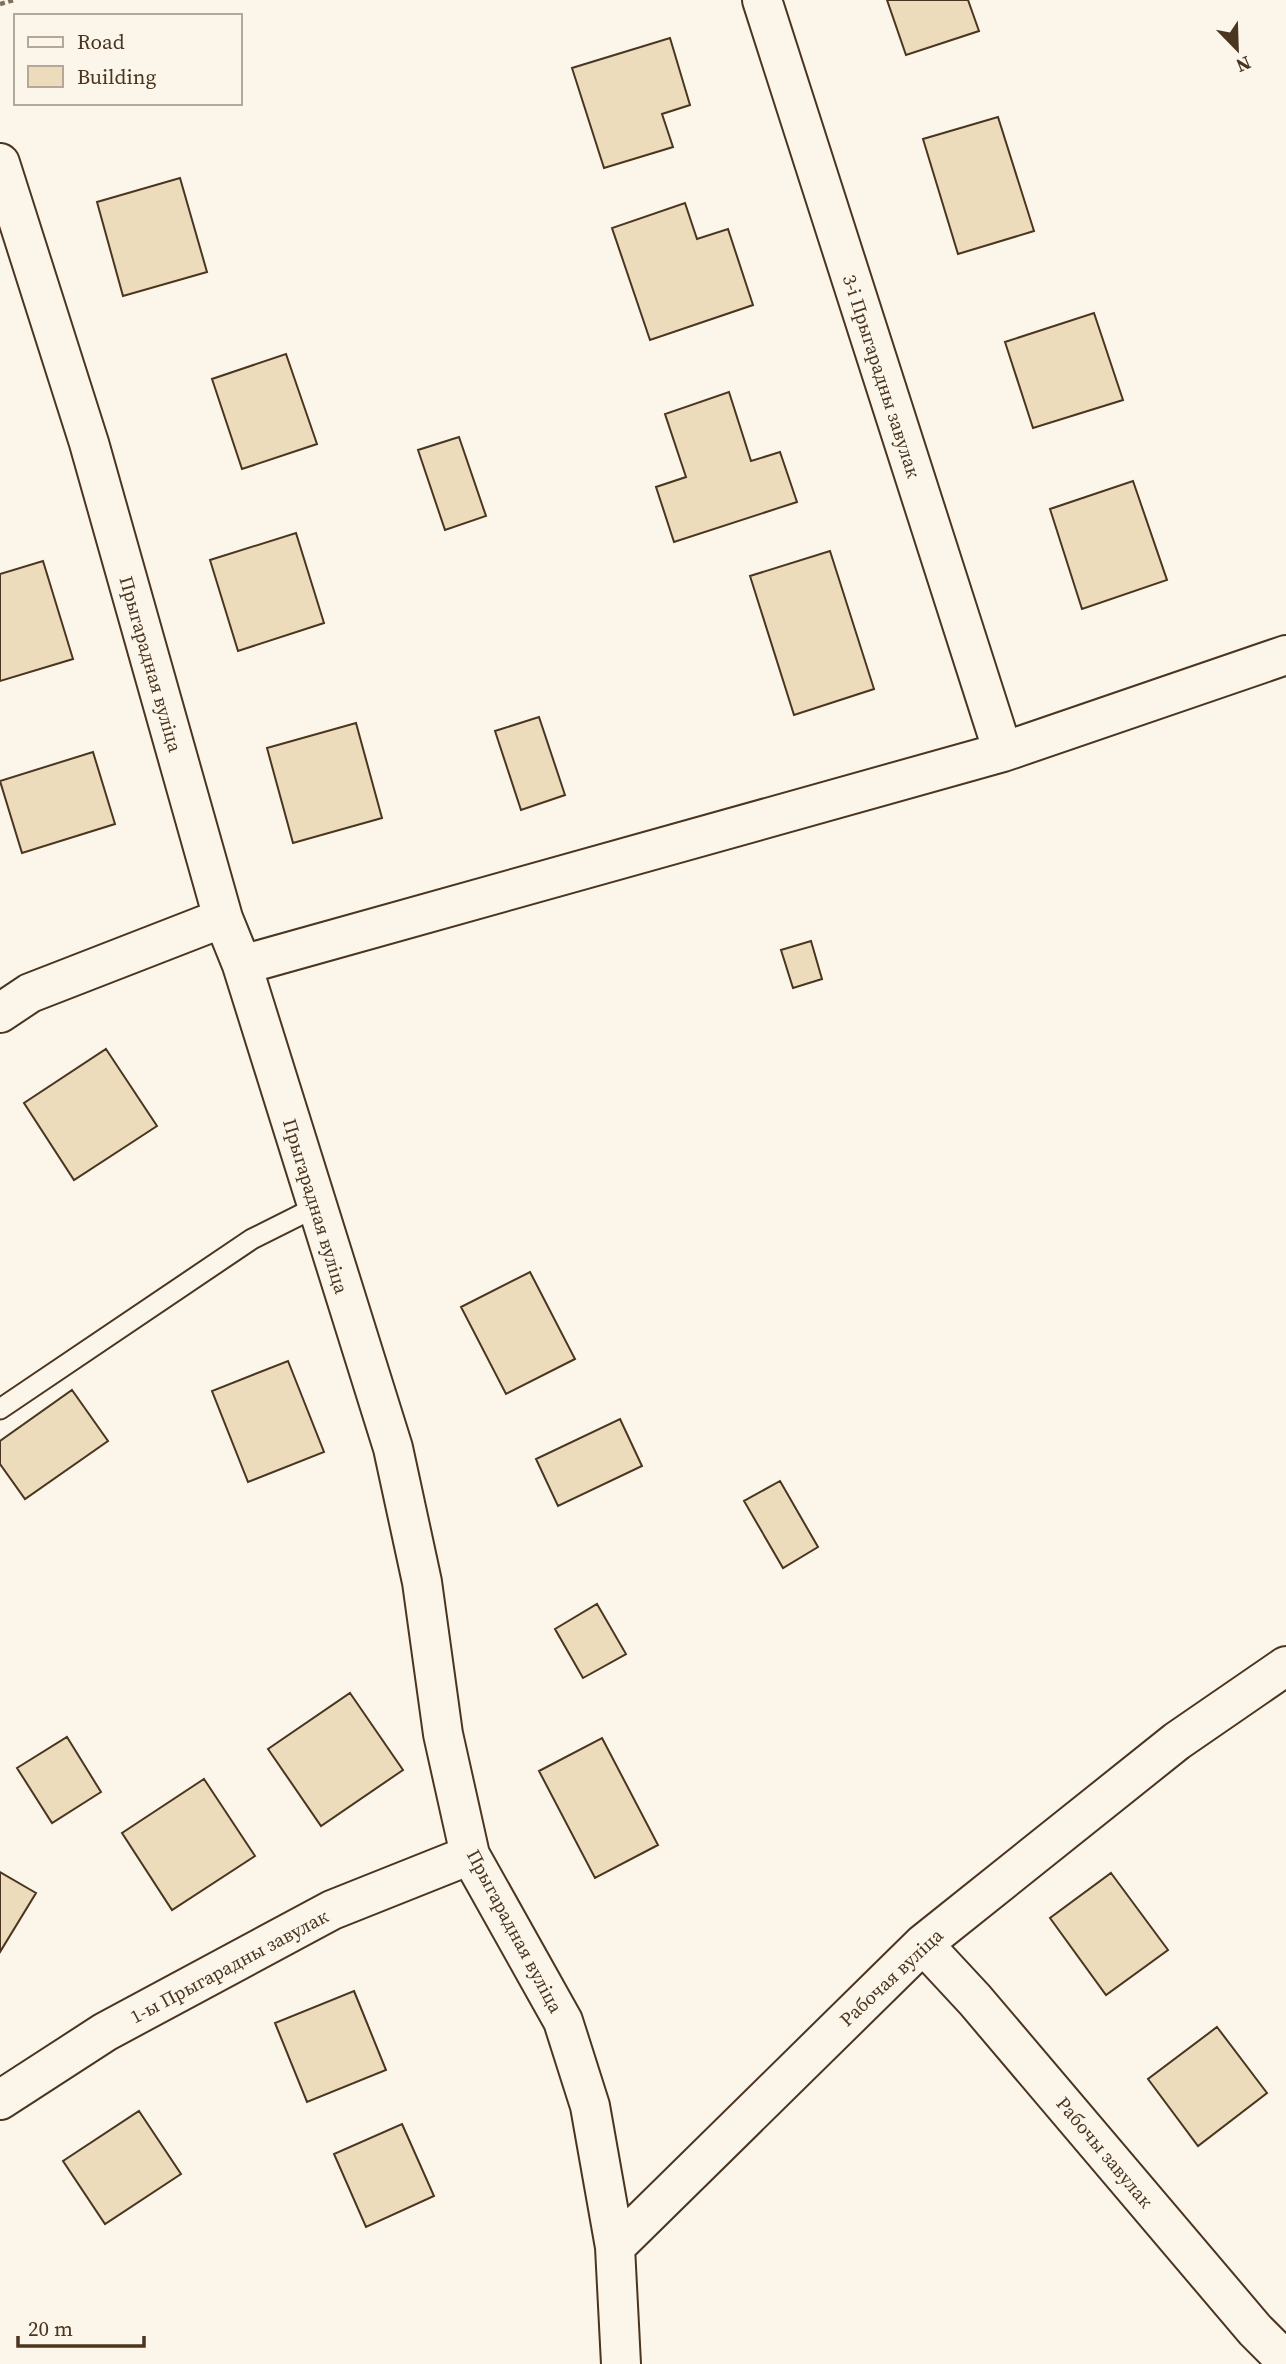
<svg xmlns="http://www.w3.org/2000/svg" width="1286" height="2364" font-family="'Source Serif 4',serif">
  <rect width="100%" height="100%" fill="#fbf6e9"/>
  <path fill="#ecdcbc" stroke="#4a3520" stroke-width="2" d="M887 0H968L979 31 906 55Z
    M670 38 690 105 662 114 673 147 604 168 572 68Z
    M998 117 1034 231 958 254 923 139Z
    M180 178 207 272 123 296 97 202Z
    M685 203 697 239 728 229 753 305 650 340 612 228Z
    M1094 313 1123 400 1033 428 1005 342Z
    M286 354 317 444 242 469 212 379Z
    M729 392 751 461 780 452 797 502 674 542 656 487 686 477 665 414Z
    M459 437 486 516 445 530 418 450Z
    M1133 481 1167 580 1082 609 1050 509Z
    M296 533 324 623 238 651 210 560Z
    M830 551 874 689 794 715 750 576Z
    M43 561 73 659 0 681V574Z
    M539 717 565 795 521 810 495 731Z
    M356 723 382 818 293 843 267 748Z
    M93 752 115 824 22 853 0 781Z
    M811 941 822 979 793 988 781 950Z
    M106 1049 157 1126 74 1180 24 1103Z
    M530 1272 575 1359 506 1394 461 1307Z
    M288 1361 324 1452 248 1482 212 1391Z
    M72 1390 108 1441 25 1499 0 1464V1441Z
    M620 1419 642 1466 558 1506 536 1459Z
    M780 1481 818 1547 783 1568 744 1501Z
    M597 1604 626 1654 583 1678 555 1629Z
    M350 1693 403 1770 321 1826 268 1749Z
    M67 1737 101 1792 52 1823 17 1768Z
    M602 1738 658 1845 595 1878 539 1771Z
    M204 1779 255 1856 172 1910 122 1833Z
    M0 1872 36 1893 0 1952Z
    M1111 1873 1168 1950 1106 1995 1050 1918Z
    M354 1991 386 2070 307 2102 275 2023Z
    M1217 2027 1267 2093 1198 2146 1148 2079Z
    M139 2111 181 2174 105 2224 63 2161Z
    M402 2124 434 2196 366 2227 334 2154Z"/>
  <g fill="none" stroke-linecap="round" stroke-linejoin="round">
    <defs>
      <path id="service" d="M0 1409 252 1239 316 1207"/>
      <path id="minor" d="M762 0 1003 752
        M0 163 89 443 223 918 242 965 393 1448 422 1582 443 1734 470 1855 563 2021 590 2106 615 2247
        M242 965 1003 752 1286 655
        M0 1013 30 993 223 918
        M923 1944 975 2000 1255 2330 1286 2361
        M0 2100 105 2032 332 1910 470 1855
        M621 2364 615 2247 923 1944 1177 1741 1286 1666"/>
    </defs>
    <use href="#service" stroke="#4a3520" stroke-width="23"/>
    <use href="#minor" stroke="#4a3520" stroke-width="42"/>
    <path stroke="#7f6f5c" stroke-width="4.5" stroke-dasharray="5 3.5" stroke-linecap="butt" d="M0 4 14 0"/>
    <use href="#service" stroke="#fbf6e9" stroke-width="19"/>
    <use href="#minor" stroke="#fbf6e9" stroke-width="38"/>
  </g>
  <g text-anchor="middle" stroke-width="5" stroke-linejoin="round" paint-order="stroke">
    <g font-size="19" fill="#4a3520" stroke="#fbf6e9">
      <text transform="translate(882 376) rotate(72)" y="7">3-і Прыгарадны завулак</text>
      <text transform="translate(151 664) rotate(74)" y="7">Прыгарадная вуліца</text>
      <text transform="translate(316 1206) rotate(73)" y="7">Прыгарадная вуліца</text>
      <text transform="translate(515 1931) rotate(62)" y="7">Прыгарадная вуліца</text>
      <text transform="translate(229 1966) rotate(-28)" y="7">1-ы Прыгарадны завулак</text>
      <text transform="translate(891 1977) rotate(-43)" y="7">Рабочая вуліца</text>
      <text transform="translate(1105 2152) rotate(50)" y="7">Рабочы завулак</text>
    </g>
  </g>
  <rect x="14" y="14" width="228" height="91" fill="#fbf6e9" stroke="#b4a999" stroke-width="2"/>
  <rect x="28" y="37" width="35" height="10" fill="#fbf6e9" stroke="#b4a999" stroke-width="2"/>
  <text x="77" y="49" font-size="21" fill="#4a3520">Road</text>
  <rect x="28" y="66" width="35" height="21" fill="#ecdcbc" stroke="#b4a999" stroke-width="2"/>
  <text x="77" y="84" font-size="21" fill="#4a3520">Building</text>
  <g transform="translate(1237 49) rotate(157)" stroke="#fbf6e9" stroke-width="5" paint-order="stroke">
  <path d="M0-5L12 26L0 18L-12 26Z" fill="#4a3520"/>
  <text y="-10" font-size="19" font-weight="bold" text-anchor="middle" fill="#4a3520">N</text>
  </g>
  <path d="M18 2336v10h126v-10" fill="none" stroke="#4a3520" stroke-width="3.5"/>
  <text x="28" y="2336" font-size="21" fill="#4a3520" stroke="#fbf6e9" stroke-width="5" paint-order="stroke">20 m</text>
</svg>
